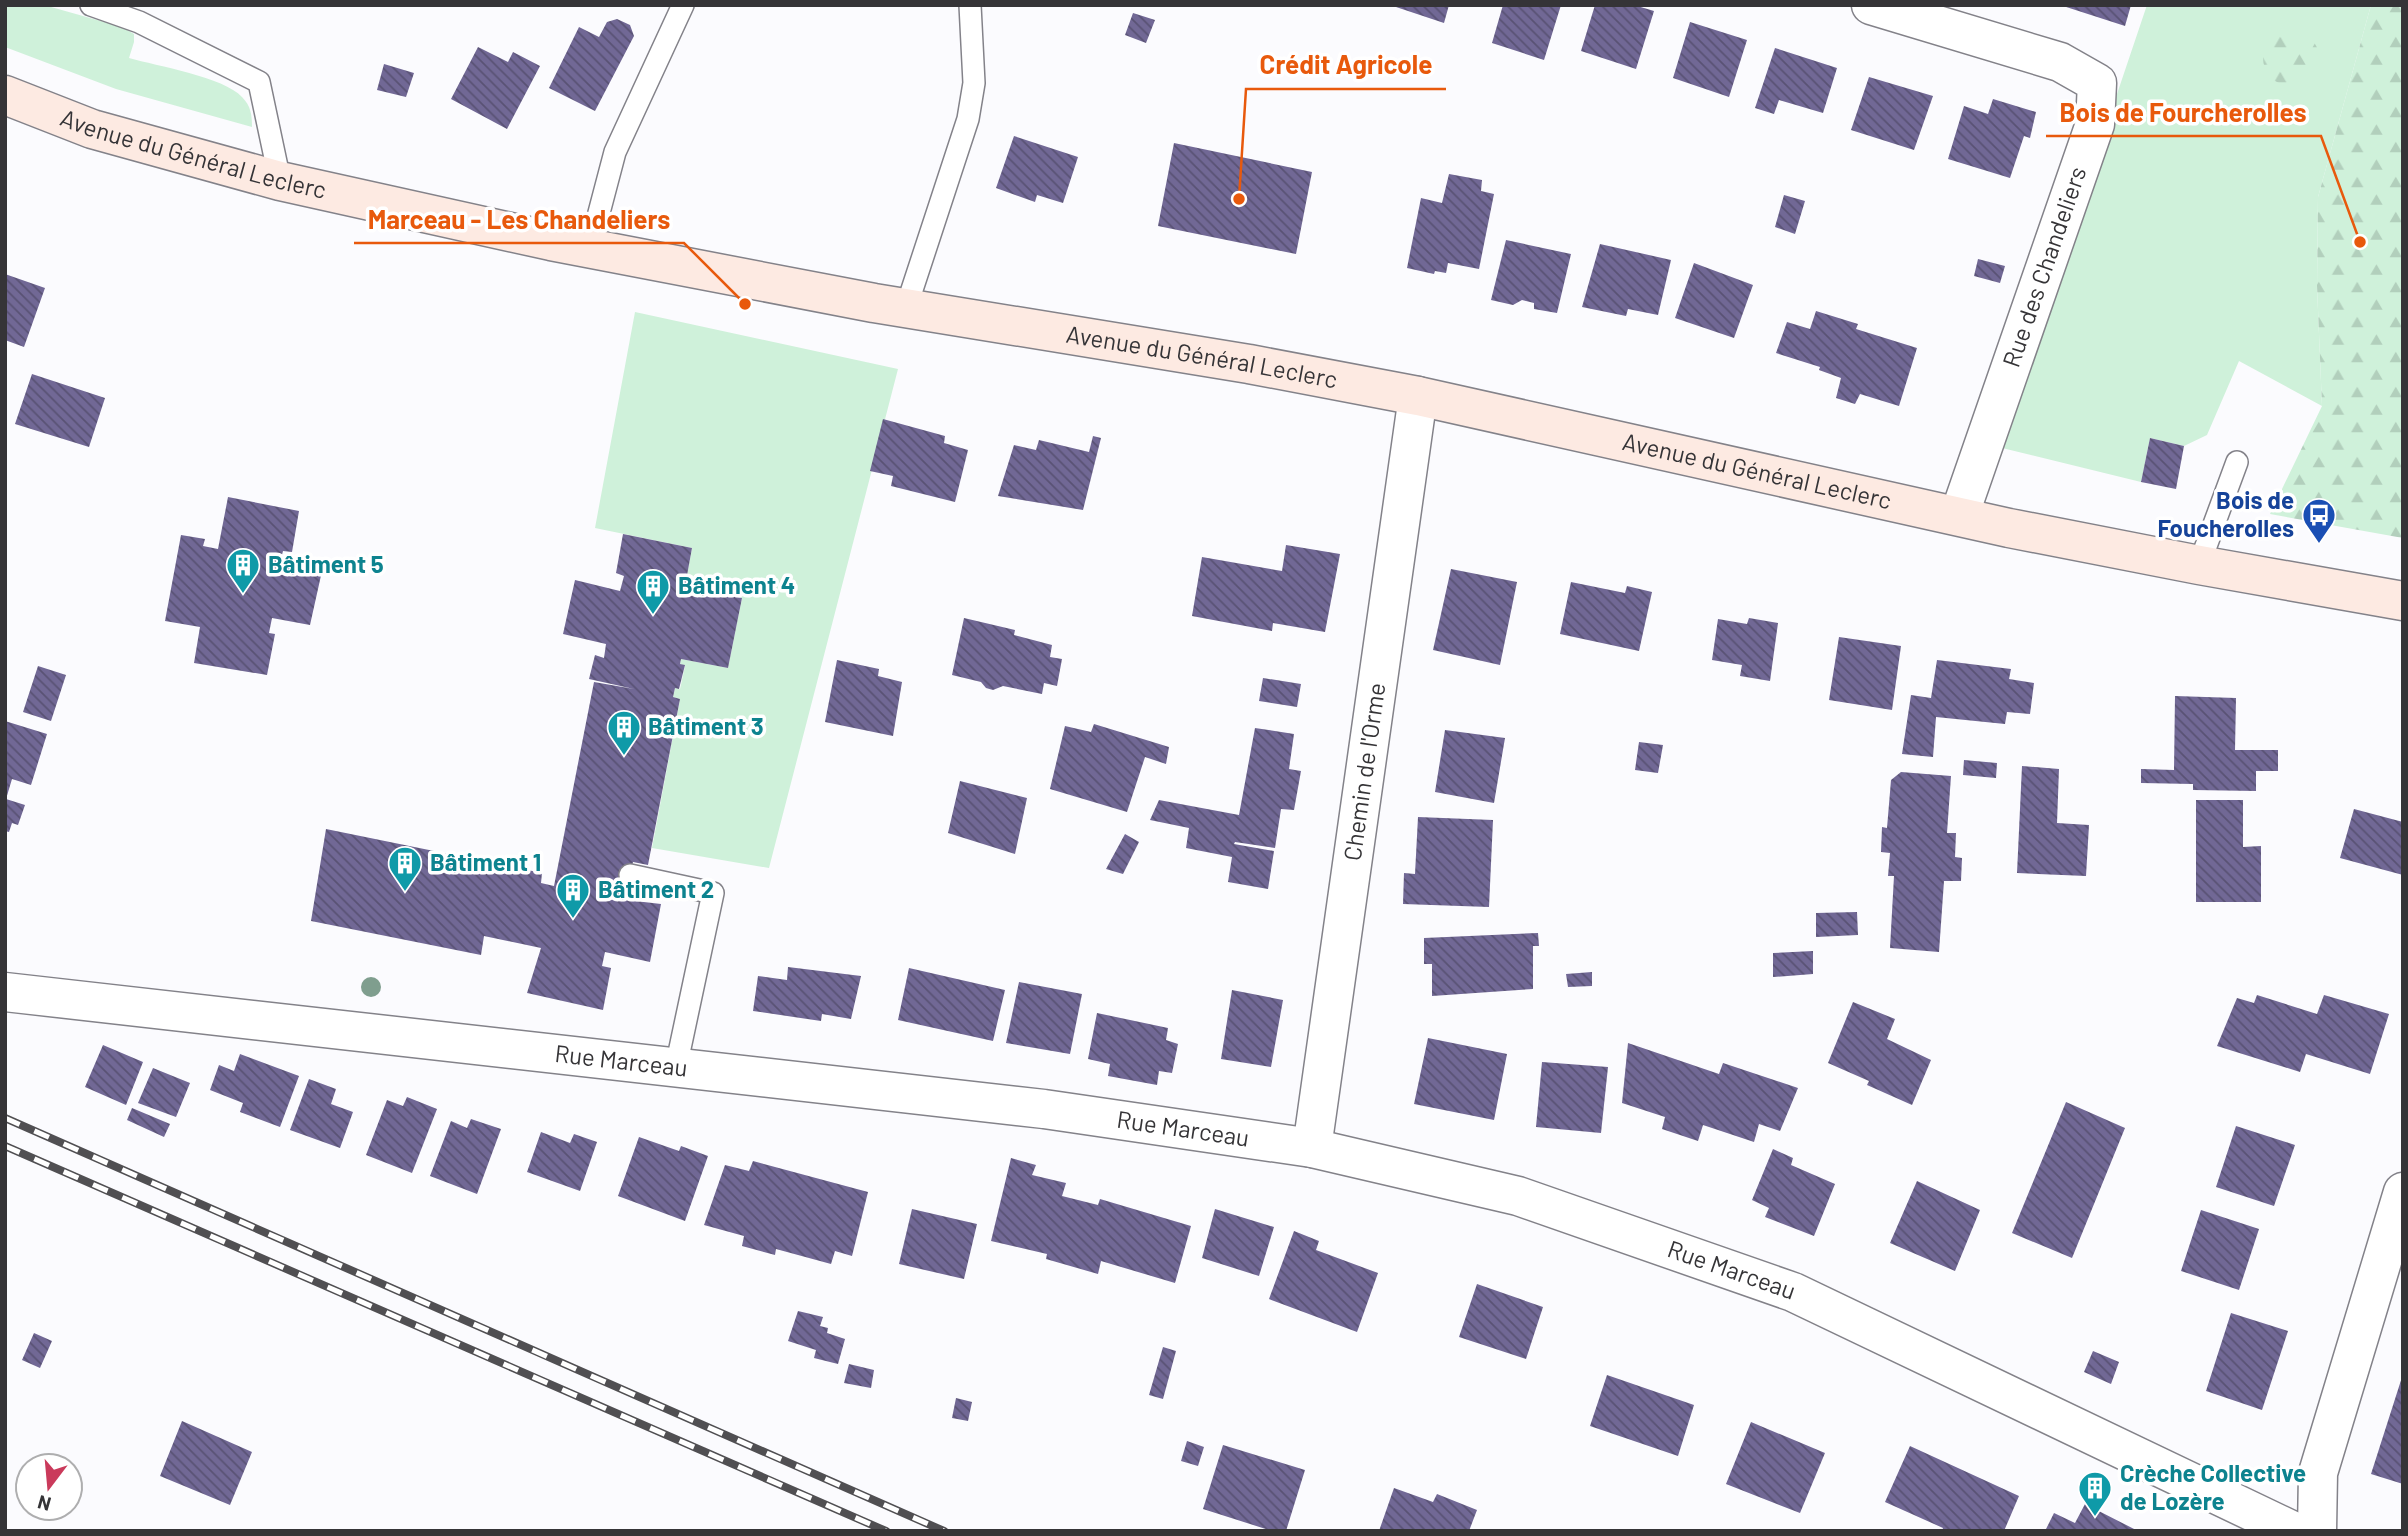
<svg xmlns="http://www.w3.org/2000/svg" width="2408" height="1536" font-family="Barlow,sans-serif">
  <defs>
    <pattern id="forest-firs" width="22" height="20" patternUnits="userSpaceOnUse" patternTransform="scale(1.75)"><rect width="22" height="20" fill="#cff1da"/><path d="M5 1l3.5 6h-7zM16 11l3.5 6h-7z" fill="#b2cfbc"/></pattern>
    <pattern id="building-back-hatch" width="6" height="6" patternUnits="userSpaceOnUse" patternTransform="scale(1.75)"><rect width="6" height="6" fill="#716895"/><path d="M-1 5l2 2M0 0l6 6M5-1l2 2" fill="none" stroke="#595274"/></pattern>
  </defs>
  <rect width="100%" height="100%" fill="#fbfbfe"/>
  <path fill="#cff1da" d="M5 5H44L122 27 134 34V42L129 58C157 66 224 77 242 97 251 106 252 115 252 127L116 89 5 47Z
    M2147 5H2371L2318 197 2317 286 2322 406 2239 361 2207 435 2184 446 2150 438 2141 482 1998 447Z
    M635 312 898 369 769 868 652 848 680 699 673 697 675 688 680 689 685 666 680 664 681 659 728 668 742 598 701 589 699 595 684 592 692 548 595 528Z"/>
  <path fill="url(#forest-firs)" d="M2371 5H2403V538L2270 514 2322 406 2317 286 2318 197Z
    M2263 58a28 28 0 1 1 56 0a28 28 0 1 1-56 0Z"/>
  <path fill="url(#building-back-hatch)" d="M1396 5H1449L1444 23 1396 7Z
    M1503 5H1561L1544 60 1492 43Z
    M1595 5H1634L1654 11 1636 69 1581 51Z
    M2060 5H2131L2125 26Z
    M1133 13 1155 20 1146 43 1125 35Z
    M617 19 630 25 634 36 595 111 549 88 579 27 599 37 607 22Z
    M1690 22 1747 40 1729 97 1673 78Z
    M478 47 508 62 513 52 540 66 507 129 451 99Z
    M1775 48 1837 68 1823 113 1779 100 1774 114 1755 108Z
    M384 64 414 73 406 97 377 90Z
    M1869 77 1933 96 1914 150 1851 130Z
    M1993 99 2036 112 2030 138 2024 136 2010 178 1948 159 1964 106 1988 114Z
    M1014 136 1078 157 1063 203 1037 195 1035 202 996 188Z
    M1174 143 1312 172 1296 254 1158 226Z
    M1449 174 1482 180 1481 191 1494 194 1479 269 1448 263 1446 273 1435 271 1434 274 1407 268 1421 198 1442 203Z
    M1784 195 1805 201 1795 234 1775 227Z
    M1506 240 1571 254 1557 313 1534 309V303L1522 300 1513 305 1491 300Z
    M1600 244 1671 260 1658 315 1628 309 1626 316 1582 307Z
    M1978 259 2005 266 2000 283 1974 276Z
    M1694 263 1753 285 1734 338 1675 318Z
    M5 274 45 288 24 347 5 340Z
    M1816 311 1858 324 1856 329 1917 348 1899 406 1860 394 1855 404 1836 398 1841 378 1819 370 1820 367 1776 353 1787 322 1810 329Z
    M32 374 105 398 89 447 15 424Z
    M883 419 945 436 944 443 968 450 955 502 891 486 893 476 870 471Z
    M1093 436 1101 438 1083 510 998 496 1014 445 1036 450 1039 440 1089 452Z
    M2150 438 2184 446 2176 489 2141 482Z
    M228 497 299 511 292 552 283 551 280 563 322 571 310 625 272 618 269 633 275 634 267 675 194 663 200 627 165 621 181 535 205 539 203 546 218 549Z
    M623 534 692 548 684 592 699 595 700 589 742 598 728 668 681 659 680 664 685 665 679 689 675 688 673 697 680 699 648 865 633 862 627 886 621 885 618 899 661 904 650 962 605 952 602 966 611 968 603 1010 527 993 541 948 484 936 481 955 311 921 326 829 542 873 541 883 554 886 594 682 634 689 589 679 595 655 604 658 606 644 563 634 575 580 620 591 624 576 616 573Z
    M1286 545 1340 554 1325 632 1273 623 1272 631 1192 616 1202 557 1282 571Z
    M1451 569 1517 582 1500 665 1433 650Z
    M1571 582 1625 593 1627 586 1652 592 1639 651 1560 634Z
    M964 618 1015 630 1014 635 1052 645 1050 657 1062 659 1057 686 1044 683 1042 694 1003 686 993 690 986 688 981 682 952 675Z
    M1749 618 1778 623 1770 681 1740 676 1742 665 1712 660 1718 619 1747 624Z
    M1839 637 1901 646 1892 710 1829 700Z
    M837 660 879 669 878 676 902 682 893 736 825 722Z
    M1937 660 2011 669 2009 679 2034 683 2030 714 2007 712 2005 724 1936 717 1933 757 1902 754 1911 695 1931 698Z
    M38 666 66 675 51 721 23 712Z
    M1263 678 1301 684 1297 707 1259 701Z
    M2175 696 2236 698 2235 750H2278V771H2256V791L2193 790V784L2141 783V769L2174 770Z
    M5 721 47 734 31 785 12 779 6 799 25 805 18 825 12 823 9 832 5 831Z
    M1094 724 1169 747 1166 764 1145 757 1127 812 1050 789 1065 726 1091 732Z
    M1255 728 1294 734 1289 769 1301 771 1294 810 1281 809 1275 848 1235 842 1234 844 1274 851 1268 889 1228 882 1232 857 1186 848 1189 828 1150 820 1159 800 1239 815Z
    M1445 730 1505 738 1494 803 1435 792Z
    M1639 742 1663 745 1658 773 1635 770Z
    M1964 760 1997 763 1996 778 1963 775Z
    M2022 766 2059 769 2057 823 2089 825 2086 876 2017 873Z
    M1901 772 1951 776 1947 833H1956L1955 857 1962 858 1961 881H1944L1939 952 1890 948 1894 876H1888L1890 853 1881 852 1882 827 1887 828 1891 780Z
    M960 781 1027 798 1015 854 948 833Z
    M2196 800H2243V847L2261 846V902H2196Z
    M2354 809 2403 822V875L2340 858Z
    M1418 817 1493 820 1489 907 1403 904 1404 873 1415 874Z
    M1125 834 1139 842 1123 874 1106 869Z
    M1857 912 1858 935 1816 937V913Z
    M1538 933 1539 946H1533V989L1432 996V964H1424V938Z
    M1813 951V974L1773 977V953Z
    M788 967 861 976 851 1019 822 1014 821 1021 753 1011 758 976 787 980Z
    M909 968 1005 990 993 1041 898 1020Z
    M1592 972V986L1568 987 1566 974Z
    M1019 982 1082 994 1070 1054 1006 1043Z
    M1232 990 1283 1000 1271 1067 1221 1059Z
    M2257 995 2317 1014 2324 995 2389 1014 2370 1074 2306 1054 2300 1072 2217 1046 2237 998 2254 1003Z
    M1853 1002 1895 1019 1887 1039 1931 1060 1912 1105 1867 1085 1869 1081 1828 1063Z
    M1097 1013 1168 1028 1166 1040 1178 1044 1172 1073 1159 1071 1157 1085 1108 1076 1110 1064 1088 1059Z
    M1428 1038 1507 1054 1494 1120 1414 1104Z
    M1628 1043 1719 1074 1723 1063 1798 1088 1780 1131 1759 1124 1754 1142 1703 1125 1698 1141 1662 1129 1665 1117 1622 1103Z
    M103 1045 143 1062 126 1105 85 1087Z
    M240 1054 299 1076 280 1127 240 1112 243 1103 210 1090 219 1065 234 1071Z
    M1542 1062 1608 1067 1601 1133 1536 1127Z
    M153 1068 190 1083 176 1117 138 1103Z
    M309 1079 336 1089 331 1104 353 1112 340 1148 290 1130Z
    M407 1097 437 1109 412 1173 366 1155 387 1100 403 1106Z
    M2066 1102 2125 1128 2072 1258 2012 1233Z
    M132 1108 170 1124 164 1137 127 1120Z
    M471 1119 501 1129 477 1194 430 1176 451 1121 467 1128Z
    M2236 1126 2295 1145 2274 1206 2216 1187Z
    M541 1132 570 1143 574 1134 597 1142 580 1191 527 1172Z
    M639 1137 679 1151 681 1146 708 1156 685 1221 618 1196Z
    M1773 1149 1793 1158 1791 1165 1835 1184 1814 1236 1765 1217 1769 1208 1752 1200Z
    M1011 1158 1036 1165 1032 1175 1066 1183 1062 1196 1098 1205 1100 1199 1191 1226 1175 1283 1101 1261 1098 1274 1046 1259 1047 1254 991 1241Z
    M753 1161 868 1192 852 1256 835 1251 831 1264 776 1249 775 1255 742 1246 744 1236 704 1225 725 1165 749 1171Z
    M1917 1181 1980 1210 1955 1271 1890 1243Z
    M912 1209 977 1224 964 1279 899 1264Z
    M1215 1209 1274 1227 1259 1276 1202 1258Z
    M2201 1210 2259 1229 2239 1290 2181 1271Z
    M1294 1231 1319 1241 1316 1250 1378 1273 1357 1332 1269 1299Z
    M1477 1284 1543 1307 1526 1359 1459 1337Z
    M798 1311 823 1317 820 1326 828 1328 827 1333 845 1339 838 1364 814 1358 816 1350 788 1341Z
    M2231 1313 2288 1331 2262 1410 2206 1391Z
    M34 1333 52 1341 40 1368 22 1360Z
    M1163 1347 1176 1351 1163 1399 1149 1395Z
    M2093 1351 2119 1362 2111 1384 2084 1372Z
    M849 1364 874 1370 871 1388 844 1383Z
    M2403 1374V1484L2371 1474Z
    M1607 1375 1694 1405 1678 1456 1590 1426Z
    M956 1398 972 1402 968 1421 952 1418Z
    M182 1421 252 1452 230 1505 160 1476Z
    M1751 1422 1825 1453 1800 1513 1726 1484Z
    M1187 1441 1204 1447 1198 1466 1181 1461Z
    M1223 1445 1305 1470 1286 1531H1272L1203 1509Z
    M1910 1446 2019 1496 2004 1531H1942L1943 1528 1885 1502Z
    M1394 1488 1433 1502 1437 1494 1477 1510 1469 1531H1379Z
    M2085 1504 2138 1531H2045L2054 1513 2075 1523Z"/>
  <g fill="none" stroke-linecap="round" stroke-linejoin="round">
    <defs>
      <path id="lane" d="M91 5 139 22 259 82 280 181
        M590 247 615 152 683 5
        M906 308 968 119 974 83 970 5
        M2199 565 2237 462
        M630 875 713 893 676 1067"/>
      <g id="street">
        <path d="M1871 5 2060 62 2097 83 2095 124 1959 516"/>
        <path id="s1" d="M5 992 1044 1109 1312 1148 1518 1196 1793 1292 2293 1531"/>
        <path id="s2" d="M1312 1148 1418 396"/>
        <path d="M2317 1531 2318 1473 2403 1192"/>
      </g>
      <g id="secondary">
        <path id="s3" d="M5 95 92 129 280 181 551 241 874 303 1249 364 1418 396 2009 528 2199 565 2403 601"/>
      </g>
    </defs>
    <use href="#lane" stroke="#838289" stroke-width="24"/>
    <use href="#street" stroke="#838289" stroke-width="41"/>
    <use href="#secondary" stroke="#838289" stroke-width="41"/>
    <use href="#lane" stroke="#fff" stroke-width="21"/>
    <use href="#street" stroke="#fff" stroke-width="38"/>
    <use href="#secondary" stroke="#fdeae2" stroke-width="38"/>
    <defs>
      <path id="rail" d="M5 1118 944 1531
        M5 1146 886 1531"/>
    </defs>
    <use href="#rail" stroke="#504f52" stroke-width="8"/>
    <use href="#rail" stroke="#fff" stroke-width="5" stroke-dasharray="16" stroke-linecap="butt"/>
  </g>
  <circle fill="#7f9e8e" cx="371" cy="987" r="10"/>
  <defs>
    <symbol id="bus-pin" viewBox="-11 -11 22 30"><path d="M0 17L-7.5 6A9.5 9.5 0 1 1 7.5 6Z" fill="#1a4fb4" stroke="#fff"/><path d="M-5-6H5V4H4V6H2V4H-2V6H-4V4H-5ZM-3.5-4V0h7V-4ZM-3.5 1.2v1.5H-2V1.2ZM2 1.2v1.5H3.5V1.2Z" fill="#fff"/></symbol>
    <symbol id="building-pin" viewBox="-11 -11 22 30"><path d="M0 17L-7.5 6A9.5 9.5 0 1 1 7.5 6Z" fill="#0f9aa8" stroke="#fff"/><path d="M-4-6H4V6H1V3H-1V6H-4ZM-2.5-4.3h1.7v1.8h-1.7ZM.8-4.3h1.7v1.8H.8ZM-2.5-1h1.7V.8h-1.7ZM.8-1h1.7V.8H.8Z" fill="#fff"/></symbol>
  </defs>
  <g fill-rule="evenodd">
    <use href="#bus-pin" x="2300" y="496" width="38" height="52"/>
    <use href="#building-pin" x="224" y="546" width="38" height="52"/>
    <use href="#building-pin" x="634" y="567" width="38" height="52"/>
    <use href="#building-pin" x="605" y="708" width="38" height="52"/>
    <use href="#building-pin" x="386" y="844" width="38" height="52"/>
    <use href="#building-pin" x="554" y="871" width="38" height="52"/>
    <use href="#building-pin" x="2076" y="1469" width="38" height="52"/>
  </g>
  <g text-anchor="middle" stroke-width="7" stroke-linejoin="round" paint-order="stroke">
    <g font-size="24" fill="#353437" stroke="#fff">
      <text dy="8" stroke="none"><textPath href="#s3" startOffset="198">Avenue du Général Leclerc</textPath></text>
      <text transform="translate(2045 267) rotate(-71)" y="8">Rue des Chandeliers</text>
      <text dy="8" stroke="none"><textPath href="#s3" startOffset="1227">Avenue du Général Leclerc</textPath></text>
      <text dy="8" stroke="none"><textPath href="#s3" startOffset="1794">Avenue du Général Leclerc</textPath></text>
      <text dy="8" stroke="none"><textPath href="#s2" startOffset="380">Chemin de l'Orme</textPath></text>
      <text dy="8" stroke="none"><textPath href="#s1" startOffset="620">Rue Marceau</textPath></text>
      <text dy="8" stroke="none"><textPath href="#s1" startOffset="1186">Rue Marceau</textPath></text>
      <text dy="8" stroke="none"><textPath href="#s1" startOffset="1754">Rue Marceau</textPath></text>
    </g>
    <g font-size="24" font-weight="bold" fill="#164399" stroke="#fff" text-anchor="end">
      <text x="2294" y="509">Bois de<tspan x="2294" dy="28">Foucherolles</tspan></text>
    </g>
    <g font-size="24" font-weight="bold" fill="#0d838f" stroke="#fff" text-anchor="start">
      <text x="268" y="573">Bâtiment 5</text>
      <text x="678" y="594">Bâtiment 4</text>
      <text x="648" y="735">Bâtiment 3</text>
      <text x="430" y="871">Bâtiment 1</text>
      <text x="598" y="898">Bâtiment 2</text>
      <text x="2120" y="1482">Crèche Collective<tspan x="2120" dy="28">de Lozère</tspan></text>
    </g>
  </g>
  <path fill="none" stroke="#e8590c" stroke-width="2.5" d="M1239 199L1246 89H1446M2360 242L2321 136H2046M745 304L684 243H354"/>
  <g fill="#e8590c" stroke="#fff" stroke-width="2.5">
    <circle cx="1239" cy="199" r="7"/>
    <circle cx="2360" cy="242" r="7"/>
    <circle cx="745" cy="304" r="7"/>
  </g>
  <g font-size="26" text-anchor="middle" font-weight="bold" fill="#e8590c" stroke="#fff" stroke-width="7" stroke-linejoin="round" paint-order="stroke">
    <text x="1346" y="74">Crédit Agricole</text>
    <text x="2183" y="122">Bois de Fourcherolles</text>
    <text x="519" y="229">Marceau - Les Chandeliers</text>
  </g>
  <rect width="2408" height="1536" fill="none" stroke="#353437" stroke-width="14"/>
  <g transform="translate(49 1487) rotate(196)"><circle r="33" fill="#ffffff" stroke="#aeaeaf" stroke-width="2"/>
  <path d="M0-5L12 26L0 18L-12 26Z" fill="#ca3a5b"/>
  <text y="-10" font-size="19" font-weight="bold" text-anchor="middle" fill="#353437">N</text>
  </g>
</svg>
